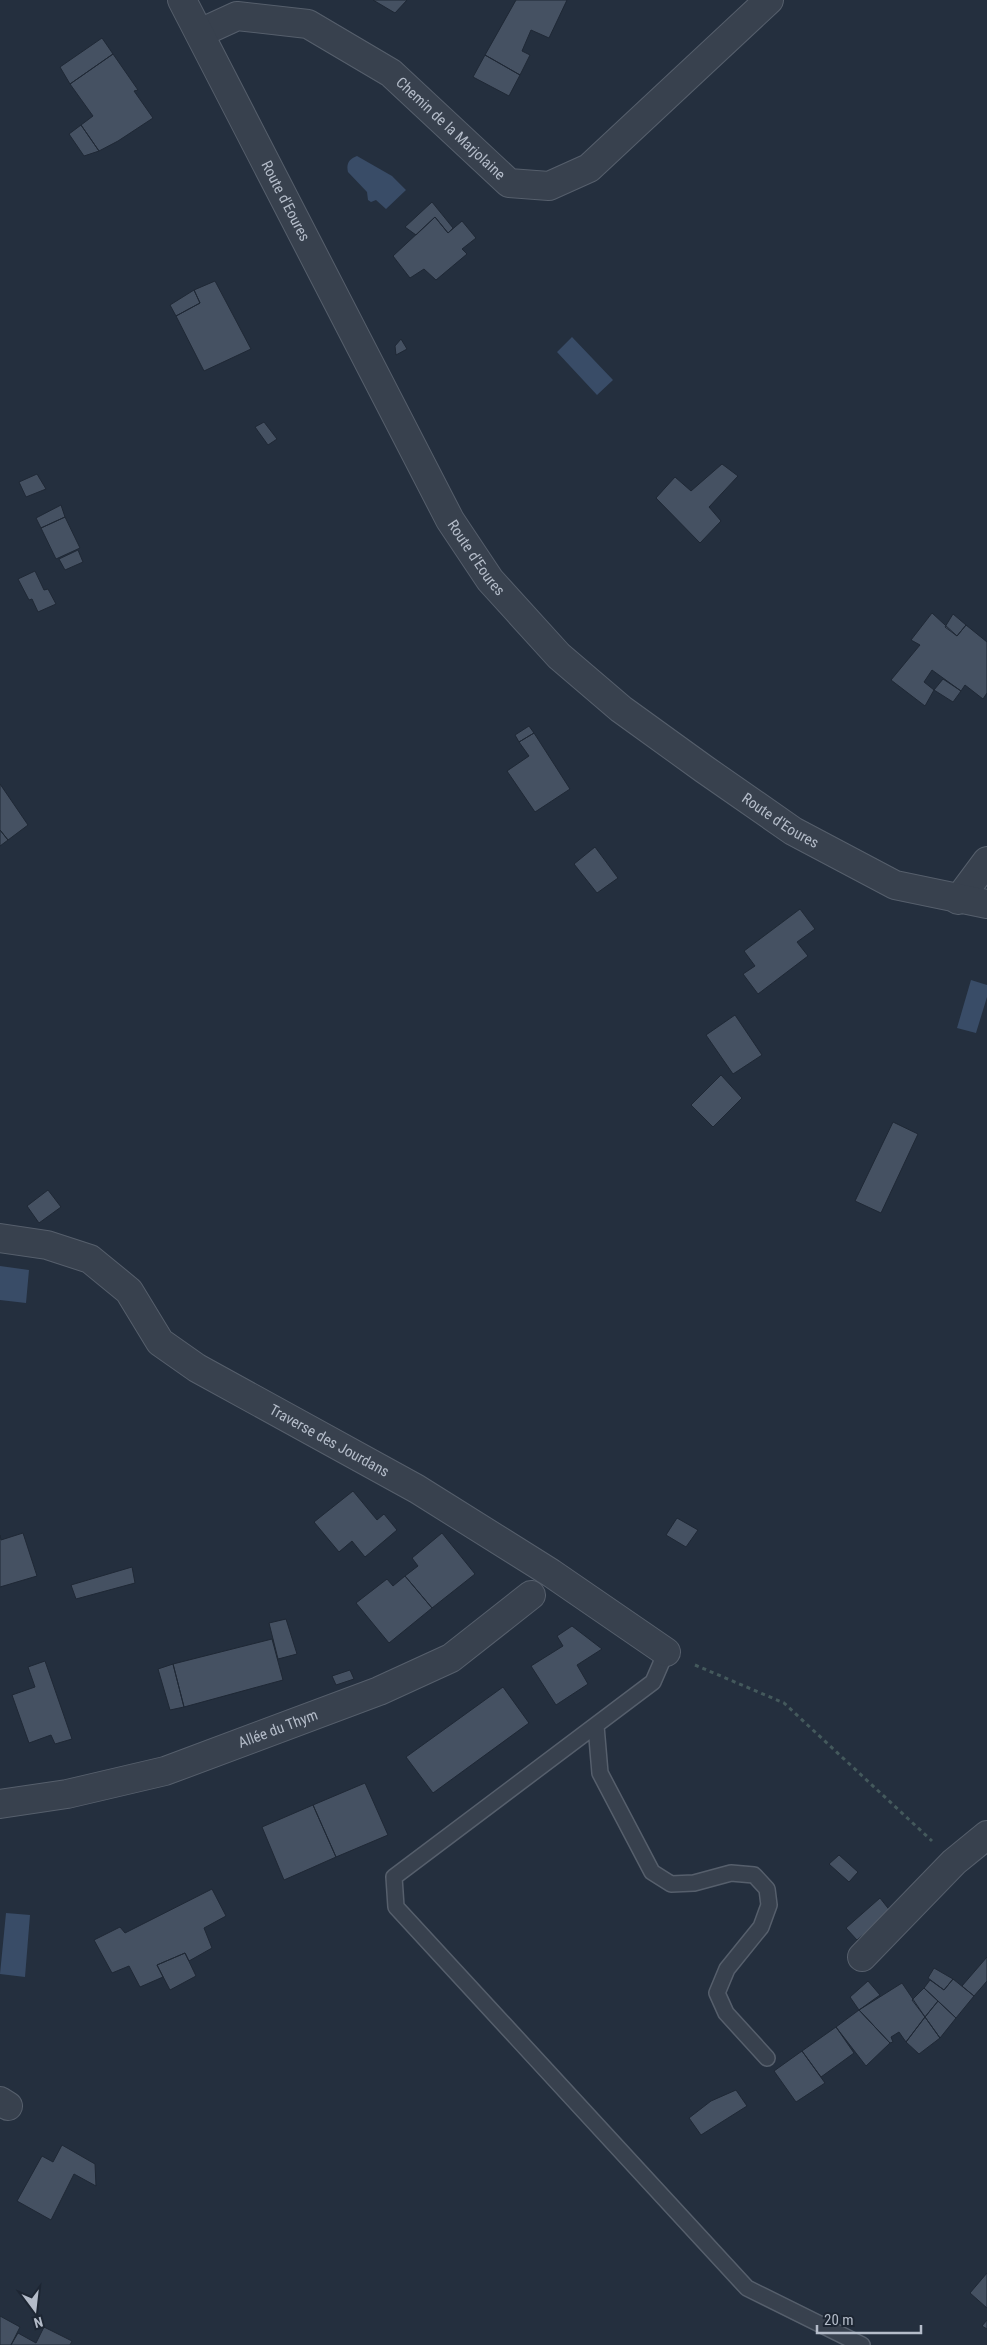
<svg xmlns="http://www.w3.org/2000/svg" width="987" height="2345" font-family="'Roboto Condensed',sans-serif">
  <rect width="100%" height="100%" fill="#242f3e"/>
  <path fill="#394c67" d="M357 156 392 176 406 190 386 209 376 200 371 202 368 200 367 192 348 172C346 164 349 159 357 156Z
    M572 337 613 380 597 395 557 352Z
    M971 980 987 985V997L976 1033 957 1028Z
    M0 1266 29 1270 26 1303 0 1300Z
    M6 1913 30 1915 25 1977 0 1974Z"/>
  <path fill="#455162" stroke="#1f2835" d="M373 0H407L395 13Z
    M516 0H567L549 38 531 30 522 51 530 55 520 75 485 55Z
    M102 38 113 54 70 84 60 67Z
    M113 54 138 90 134 91 153 118 118 141 99 151 81 125 93 116 70 84Z
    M485 55 520 75 509 96 473 77Z
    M81 125 99 151 84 156 69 134Z
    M432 202 453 228 448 233 435 217 416 235 405 227Z
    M435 217 448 233 462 221 476 238 462 249 467 254 436 280 424 269 410 278 393 256Z
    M215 281 251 349 204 371 176 316 200 303 194 290Z
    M194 290 200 303 176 316 170 305Z
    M401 339 407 349 396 355 395 346Z
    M264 422 277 439 268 445 255 427Z
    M722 464 738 476 709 507 721 521 700 543 656 498 675 477 691 491Z
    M37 474 46 489 26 497 19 482Z
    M61 505 65 517 41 528 36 518Z
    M65 517 80 548 56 559 41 528Z
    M78 550 83 562 65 570 59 559Z
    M35 571 44 590 48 589 56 604 38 612 32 599 29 600 18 579Z
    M932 613 957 636 966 625 987 642V693L983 699 965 685 961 691 932 670 924 682 934 690 925 706 891 680 920 645 911 640Z
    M953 614 966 625 957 636 945 627Z
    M943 679 961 691 953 702 934 690Z
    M529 726 534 733 519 742 515 735Z
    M534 733 570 789 535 812 507 771 529 756 519 742Z
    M0 784 28 825 8 840 0 830Z
    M0 830 8 840 0 846Z
    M595 847 618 878 597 893 574 864Z
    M800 909 815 929 797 942 808 956 758 994 743 974 755 966 744 951Z
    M735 1015 762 1055 733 1074 706 1035Z
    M721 1075 742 1098 713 1127 691 1105Z
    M893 1122 918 1134 881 1213 855 1201Z
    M48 1190 61 1207 39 1223 27 1206Z
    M353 1491 377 1520 384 1514 397 1530 365 1557 352 1541 339 1552 314 1522Z
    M677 1518 698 1530 686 1547 666 1535Z
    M23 1533 37 1576 0 1587V1535L1 1540Z
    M442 1533 475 1574 432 1608 405 1576 418 1566 412 1558Z
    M132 1567 135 1583 76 1599 71 1585Z
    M405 1576 432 1608 389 1643 356 1603 387 1579 393 1586Z
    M286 1619 297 1654 278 1659 269 1623Z
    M572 1626 602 1649 577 1665 588 1684 556 1705 531 1666 563 1646 557 1636Z
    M272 1639 283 1680 184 1707 173 1664Z
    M45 1661 72 1739 55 1744 51 1735 29 1743 12 1695 35 1687 28 1667Z
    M173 1664 184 1707 170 1710 158 1669Z
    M350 1670 354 1679 336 1685 332 1676Z
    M503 1687 529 1723 433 1793 406 1757Z
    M365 1783 388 1835 336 1857 313 1805Z
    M313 1805 336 1857 284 1880 262 1827Z
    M839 1855 858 1872 849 1882 829 1864Z
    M212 1889 226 1916 204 1928 212 1948 189 1961 185 1953 157 1965 163 1977 140 1987 129 1966 112 1973 94 1940 120 1927 125 1933Z
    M880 1898 891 1912 857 1940 846 1928Z
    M185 1953 196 1976 170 1990 157 1965Z
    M987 1957V1981L974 1996 962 1986Z
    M934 1968 953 1979 944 1990 928 1978Z
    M953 1979 974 1996 956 2018 924 1988 930 1980 944 1990Z
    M868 1981 880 1995 859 2010 850 1997Z
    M902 1983 925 2017 906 2042 899 2032 891 2037 893 2042 890 2043 859 2010Z
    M924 1988 938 2001 925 2017 912 2000Z
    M938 2001 956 2018 940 2038 925 2017Z
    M859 2010 890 2043 866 2066 836 2027Z
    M925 2017 940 2038 919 2054 906 2042Z
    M836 2027 854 2053 821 2077 802 2051Z
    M802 2051 825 2083 796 2102 774 2071Z
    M736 2090 747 2106 701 2135 689 2118 711 2101Z
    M62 2145 95 2164 96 2186 74 2174 51 2220 17 2201 42 2156 53 2162Z
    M987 2273V2308L970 2293Z
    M0 2316 20 2327 11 2345H0Z
    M987 2320V2329L982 2326Z
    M44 2327 72 2341 70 2345H11L18 2333 36 2343Z"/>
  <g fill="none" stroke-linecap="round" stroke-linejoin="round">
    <defs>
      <path id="service" d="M666 1652 653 1682 394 1877 396 1907 747 2288 862 2345
        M596 1726 600 1773 652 1872 671 1884 694 1883 731 1873 754 1875 767 1889 769 1905 761 1927 727 1969 717 1993 726 2013 767 2058"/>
      <g id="minor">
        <path id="s1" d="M200 33 237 16 308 24 391 73 509 183 549 186 589 168 769 0"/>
        <path d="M958 900 987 861"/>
        <path id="s2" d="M0 1238 47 1245 90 1259 129 1291 160 1342 197 1368 417 1489 551 1573 666 1652"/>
        <path id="s3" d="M0 1804 67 1794 165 1771 379 1691 451 1658 531 1595"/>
        <path d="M862 1957 954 1862 987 1835"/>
        <path d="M0 2101 8 2106"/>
      </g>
      <g id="tertiary">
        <path id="s4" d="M182 0 450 520 490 580 559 656 621 709 704 769 793 831 895 885 987 904"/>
      </g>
    </defs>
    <use href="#service" stroke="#565f6c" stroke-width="18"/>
    <use href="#minor" stroke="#565f6c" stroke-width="30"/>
    <use href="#tertiary" stroke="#565f6c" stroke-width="30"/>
    <path stroke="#44595c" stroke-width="3" stroke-dasharray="4 4" stroke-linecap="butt" d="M695 1665 784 1703 932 1841"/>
    <use href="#service" stroke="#38414e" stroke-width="15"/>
    <use href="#minor" stroke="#38414e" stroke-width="28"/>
    <use href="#tertiary" stroke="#38414e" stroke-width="28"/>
  </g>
  <g text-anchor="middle" stroke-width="4" stroke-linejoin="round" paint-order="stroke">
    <g font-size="15" fill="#b4bcc9" stroke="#1d2633">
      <text dy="5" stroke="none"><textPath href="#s1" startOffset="290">Chemin de la Marjolaine</textPath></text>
      <text dy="5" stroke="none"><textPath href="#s4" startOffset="226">Route d'Eoures</textPath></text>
      <text dy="5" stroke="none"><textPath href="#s4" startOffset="631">Route d'Eoures</textPath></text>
      <text dy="5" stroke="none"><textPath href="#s4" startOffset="1036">Route d'Eoures</textPath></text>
      <text dy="5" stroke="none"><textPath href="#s2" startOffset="399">Traverse des Jourdans</textPath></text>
      <text dy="5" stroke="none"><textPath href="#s3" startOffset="289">Allée du Thym</textPath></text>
    </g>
  </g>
  <g transform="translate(35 2310) rotate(165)" stroke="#1d2633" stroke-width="4" paint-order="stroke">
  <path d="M0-4L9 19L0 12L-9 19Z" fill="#b4bcc9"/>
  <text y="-8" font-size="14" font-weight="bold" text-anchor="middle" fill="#b4bcc9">N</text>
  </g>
  <path d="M817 2325v8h104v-8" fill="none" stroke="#b4bcc9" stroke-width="2.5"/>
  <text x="824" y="2325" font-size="15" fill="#b4bcc9" stroke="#1d2633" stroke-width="4" paint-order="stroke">20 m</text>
</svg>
